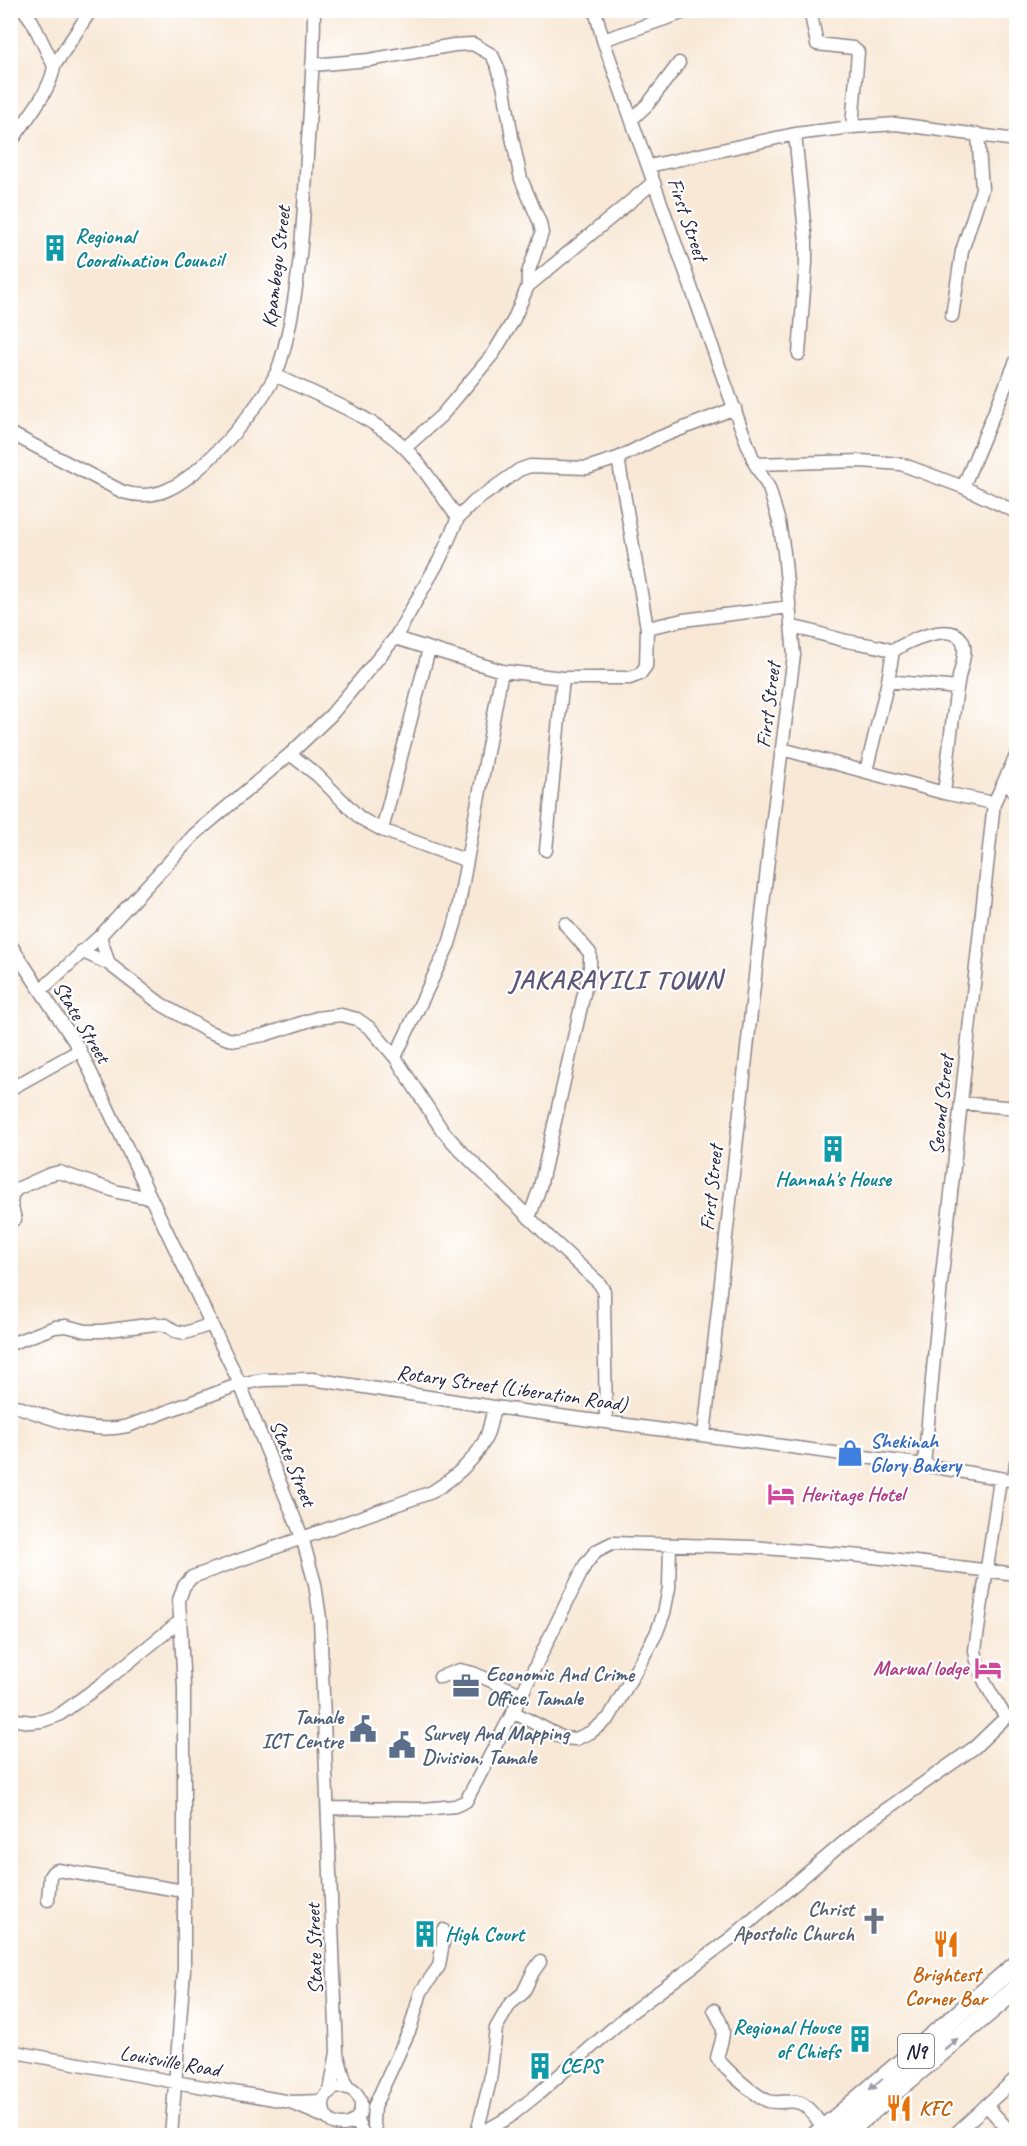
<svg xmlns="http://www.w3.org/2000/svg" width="1027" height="2146" font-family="Caveat,sans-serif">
  <rect width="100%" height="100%" fill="#fff"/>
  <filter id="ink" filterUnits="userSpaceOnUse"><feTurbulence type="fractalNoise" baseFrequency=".0167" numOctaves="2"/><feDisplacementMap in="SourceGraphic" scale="12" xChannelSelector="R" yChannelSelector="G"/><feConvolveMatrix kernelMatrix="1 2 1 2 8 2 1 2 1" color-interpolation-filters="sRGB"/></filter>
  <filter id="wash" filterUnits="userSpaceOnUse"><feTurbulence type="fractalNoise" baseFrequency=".008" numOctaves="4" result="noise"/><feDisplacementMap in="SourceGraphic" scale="24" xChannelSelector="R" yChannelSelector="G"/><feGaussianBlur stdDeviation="1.35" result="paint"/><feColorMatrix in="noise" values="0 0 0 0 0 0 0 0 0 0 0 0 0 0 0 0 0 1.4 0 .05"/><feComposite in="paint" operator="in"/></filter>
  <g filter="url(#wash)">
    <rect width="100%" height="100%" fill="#f8e8d5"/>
  </g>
  <g filter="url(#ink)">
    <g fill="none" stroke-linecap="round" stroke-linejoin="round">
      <defs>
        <path id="minor" d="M24 10 32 21 54 66
          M595 10 603 40 739 422 755 464 769 488 779 522 784 552 794 655 771 833 704 1435
          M810 10 817 44 853 48 858 52 852 127
          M603 40 691 10
          M312 65 369 60 454 45 473 44 492 55 498 68 504 89 512 137 521 179 540 223 542 233 528 273V286
          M632 119 648 104 679 63
          M795 134 806 242V263L799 354
          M10 144C24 121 51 92 54 66L91 10
          M649 166 795 134 852 127 896 124 1016 140
          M952 316 962 251 982 189 978 134
          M275 375C314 394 375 417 405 448 424 467 442 497 458 518
          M10 433 123 492C156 502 180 486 204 464 230 440 258 407 275 376 283 359 286 341 290 323 301 268 304 212 307 156 310 108 314 59 314 10
          M405 448 442 415 493 354 513 321 528 286 654 182
          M755 464 861 461 901 464 963 487 1016 512
          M963 487 1016 361
          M792 627C811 630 828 637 847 641 863 644 877 645 893 651L888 681 866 771
          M647 628 683 620 790 607
          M395 638 502 671 563 678H630L640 674 646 666 647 628 618 458
          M893 651C906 642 950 621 962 640 968 650 961 667 959 677 952 715 949 754 944 793
          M888 681 957 688
          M782 749 944 793 994 803
          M290 754 317 775 360 818 382 830 465 860
          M1006 778 1016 795
          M382 830 429 649
          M546 850 563 678
          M100 936 109 964
          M10 944 80 1050 240 1384 302 1537 315 1584 320 1618 337 2052 330 2091
          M81 951 109 964 161 1004 207 1031 228 1039 237 1040 264 1035 317 1018 341 1015 357 1019 371 1029 395 1057 442 1130 460 1150 551 1239 599 1283 604 1291V1298L606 1422
          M41 990 100 936 195 834 290 754 331 715 395 638 440 559 458 518 474 502 519 470 530 466 587 468 618 458 658 438 735 408
          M395 1057 449 944 456 920 502 671
          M10 1089 80 1050
          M961 1103 1016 1108
          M529 1218 540 1187 590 967V953L565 924
          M15 1219 11 1203 12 1195 17 1189 48 1175 59 1172 118 1192 151 1198
          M10 1344 55 1327 66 1326 86 1331H102L155 1324 166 1325 175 1331 185 1333 212 1324
          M10 1404C49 1417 87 1435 128 1426L240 1384 263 1380 312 1379 494 1407 924 1465 1016 1481
          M924 1465 941 1284 994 803 1016 756
          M1014 1481 1016 1462
          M440 1677 460 1670 473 1673 521 1694
          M513 1712 563 1738 576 1739 591 1732 609 1718 656 1634 664 1613 669 1588 670 1545
          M10 1719 31 1722 42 1721 59 1715 103 1683 180 1621
          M328 1808 424 1809 455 1806 466 1801 513 1712 585 1565 596 1551 612 1543 753 1547 874 1557 1016 1574
          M48 1900 50 1876 53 1872 58 1870 184 1891
          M714 2010C728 2034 723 2033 717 2058 726 2070 754 2095 768 2101 780 2105 795 2097 805 2106 812 2111 818 2121 824 2128
          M10 2051 175 2082 291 2102 323 2101
          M338 2056 347 2088
          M323 2106a19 19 0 1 1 38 0a19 19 0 1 1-38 0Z
          M294 2104 327 2118
          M986 2105 1014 2136
          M356 2119 364 2136
          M171 2136 184 1970V1687L179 1600 184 1586 192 1577 432 1492C454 1478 477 1460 487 1435 490 1426 492 1416 494 1407
          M377 2136 373 2121 374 2107 410 2029 421 1992 439 1966 443 1942V1930
          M476 2136 508 2118 538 2094 629 2014 731 1938 863 1826 975 1747 1006 1717C992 1696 978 1675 975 1650L1000 1479
          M476 2136 490 2081 496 2028 510 2004 523 1993 533 1972 540 1962
          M953 2136 1016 2078"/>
        <path id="highway" d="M815 2136 1016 1965
          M842 2136 1016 1989"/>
      </defs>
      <use href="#minor" stroke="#8d8588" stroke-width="15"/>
      <use href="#highway" stroke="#8d8588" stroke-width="21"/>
      <use href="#minor" stroke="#fff" stroke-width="12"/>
      <use href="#highway" stroke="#fff" stroke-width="18"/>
    </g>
    <defs><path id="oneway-solid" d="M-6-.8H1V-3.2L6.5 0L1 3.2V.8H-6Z" transform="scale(1.5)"/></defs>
    <g fill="#9c9ca7">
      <use href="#oneway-solid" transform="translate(951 2044) rotate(-39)"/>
      <use href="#oneway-solid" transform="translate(876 2084) rotate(140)"/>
    </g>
  </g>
  <defs>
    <symbol id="building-bare" viewBox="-9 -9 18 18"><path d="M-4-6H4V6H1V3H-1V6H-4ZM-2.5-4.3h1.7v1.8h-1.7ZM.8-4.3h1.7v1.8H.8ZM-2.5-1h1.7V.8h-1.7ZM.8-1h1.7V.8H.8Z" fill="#0f9aa8" stroke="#fff" stroke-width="2.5" paint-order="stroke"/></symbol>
    <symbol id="shop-bare" viewBox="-9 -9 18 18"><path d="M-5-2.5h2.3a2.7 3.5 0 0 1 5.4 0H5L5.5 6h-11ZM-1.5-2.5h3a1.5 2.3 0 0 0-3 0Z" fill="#3f7fe0" stroke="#fff" stroke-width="2.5" paint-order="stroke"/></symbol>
    <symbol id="hotel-bare" viewBox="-9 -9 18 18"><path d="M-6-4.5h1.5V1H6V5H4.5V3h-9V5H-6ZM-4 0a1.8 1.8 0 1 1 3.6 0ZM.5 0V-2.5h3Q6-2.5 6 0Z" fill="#d1479c" stroke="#fff" stroke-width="2.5" paint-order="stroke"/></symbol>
    <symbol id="office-bare" viewBox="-9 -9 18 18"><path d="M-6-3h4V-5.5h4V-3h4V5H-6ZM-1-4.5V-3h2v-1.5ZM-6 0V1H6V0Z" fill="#5c6f8a" stroke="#fff" stroke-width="2.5" paint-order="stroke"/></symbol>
    <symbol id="civic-bare" viewBox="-9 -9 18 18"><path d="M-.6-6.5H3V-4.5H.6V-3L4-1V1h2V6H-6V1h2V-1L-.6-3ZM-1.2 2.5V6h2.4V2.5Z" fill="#5c6f8a" stroke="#fff" stroke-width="2.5" paint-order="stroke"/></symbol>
    <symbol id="church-bare" viewBox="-9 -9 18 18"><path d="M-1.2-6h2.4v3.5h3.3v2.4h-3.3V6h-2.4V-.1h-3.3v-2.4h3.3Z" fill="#6b7280" stroke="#fff" stroke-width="2.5" paint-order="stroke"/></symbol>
    <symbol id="restaurant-bare" viewBox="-9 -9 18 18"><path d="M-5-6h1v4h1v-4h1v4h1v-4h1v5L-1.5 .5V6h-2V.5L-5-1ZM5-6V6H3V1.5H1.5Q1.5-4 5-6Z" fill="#e8710a" stroke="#fff" stroke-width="2.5" paint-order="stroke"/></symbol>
  </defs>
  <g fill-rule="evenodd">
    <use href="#building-bare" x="36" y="229" width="38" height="38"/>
    <use href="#building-bare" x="814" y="1130" width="38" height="38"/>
    <use href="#shop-bare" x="831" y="1434" width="38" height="38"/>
    <use href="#hotel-bare" x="762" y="1475" width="38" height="38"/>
    <use href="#hotel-bare" x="969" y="1649" width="38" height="38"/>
    <use href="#office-bare" x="447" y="1667" width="38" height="38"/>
    <use href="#civic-bare" x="344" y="1710" width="38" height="38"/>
    <use href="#civic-bare" x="383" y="1726" width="38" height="38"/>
    <use href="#church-bare" x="855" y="1902" width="38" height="38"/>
    <use href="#building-bare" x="406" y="1915" width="38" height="38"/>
    <use href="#restaurant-bare" x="927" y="1925" width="38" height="38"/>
    <use href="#building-bare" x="841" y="2020" width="38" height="38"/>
    <use href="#building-bare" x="521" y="2047" width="38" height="38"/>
    <use href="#restaurant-bare" x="880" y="2089" width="38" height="38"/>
  </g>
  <g text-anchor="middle" stroke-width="4.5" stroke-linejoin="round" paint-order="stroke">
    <rect fill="#fff" stroke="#646476" stroke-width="1.5" x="898" y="2034" width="36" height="34" rx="4.5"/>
    <g font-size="20" font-weight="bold" fill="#22223b">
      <text x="916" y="2058">N9</text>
    </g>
    <g font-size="21" fill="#22223b" stroke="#fff">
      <text transform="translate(688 219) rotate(71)" y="7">First Street</text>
      <text transform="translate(276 267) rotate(-83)" y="7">Kpambegu Street</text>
      <text transform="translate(768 705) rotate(-83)" y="7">First Street</text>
      <text transform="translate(82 1022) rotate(59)" y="7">State Street</text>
      <text transform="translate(941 1105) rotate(-84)" y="7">Second Street</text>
      <text transform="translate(711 1188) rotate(-84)" y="7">First Street</text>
      <text transform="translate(512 1388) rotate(8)" y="7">Rotary Street (Liberation Road)</text>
      <text transform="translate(293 1463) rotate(68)" y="7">State Street</text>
      <text transform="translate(314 1949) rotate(-92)" y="7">State Street</text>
      <text transform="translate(170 2061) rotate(10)" y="7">Louisville Road</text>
    </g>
    <g font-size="21" font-weight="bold" fill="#0d838f" stroke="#fff" text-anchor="start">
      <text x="75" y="243">Regional<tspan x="75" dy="24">Coordination Council</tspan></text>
      <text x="833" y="1186" text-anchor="middle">Hannah's House</text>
      <text x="445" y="1941">High Court</text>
      <text x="840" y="2034" text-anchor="end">Regional House<tspan x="840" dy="24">of Chiefs</tspan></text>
      <text x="560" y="2073">CEPS</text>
    </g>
    <g font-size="21" font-weight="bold" fill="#366cbe" stroke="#fff" text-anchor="start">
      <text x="870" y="1448">Shekinah<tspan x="870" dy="24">Glory Bakery</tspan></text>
    </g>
    <g font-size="21" font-weight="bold" fill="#b23c85" stroke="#fff" text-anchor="start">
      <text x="801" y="1501">Heritage Hotel</text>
      <text x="968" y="1675" text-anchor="end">Marwal lodge</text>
    </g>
    <g font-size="21" font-weight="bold" fill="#4e5e75" stroke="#fff" text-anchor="start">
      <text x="486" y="1681">Economic And Crime<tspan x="486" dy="24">Office, Tamale</tspan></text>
      <text x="343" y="1724" text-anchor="end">Tamale<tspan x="343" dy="24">ICT Centre</tspan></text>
      <text x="422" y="1740">Survey And Mapping<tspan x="422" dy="24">Division, Tamale</tspan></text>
    </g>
    <g font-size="21" font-weight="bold" fill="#5b616d" stroke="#fff" text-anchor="end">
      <text x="854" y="1916">Christ<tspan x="854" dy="24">Apostolic Church</tspan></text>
    </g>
    <g font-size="21" font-weight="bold" fill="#c56008" stroke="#fff">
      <text x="946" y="1981">Brightest<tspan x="946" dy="24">Corner Bar</tspan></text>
      <text x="919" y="2115" text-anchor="start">KFC</text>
    </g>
    <g font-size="27" font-weight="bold" letter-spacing="1.5" fill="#5c5578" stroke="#fff">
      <text x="616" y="988">JAKARAYILI TOWN</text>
    </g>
  </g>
  <rect width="1027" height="2146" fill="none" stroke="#fff" stroke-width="36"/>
</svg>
